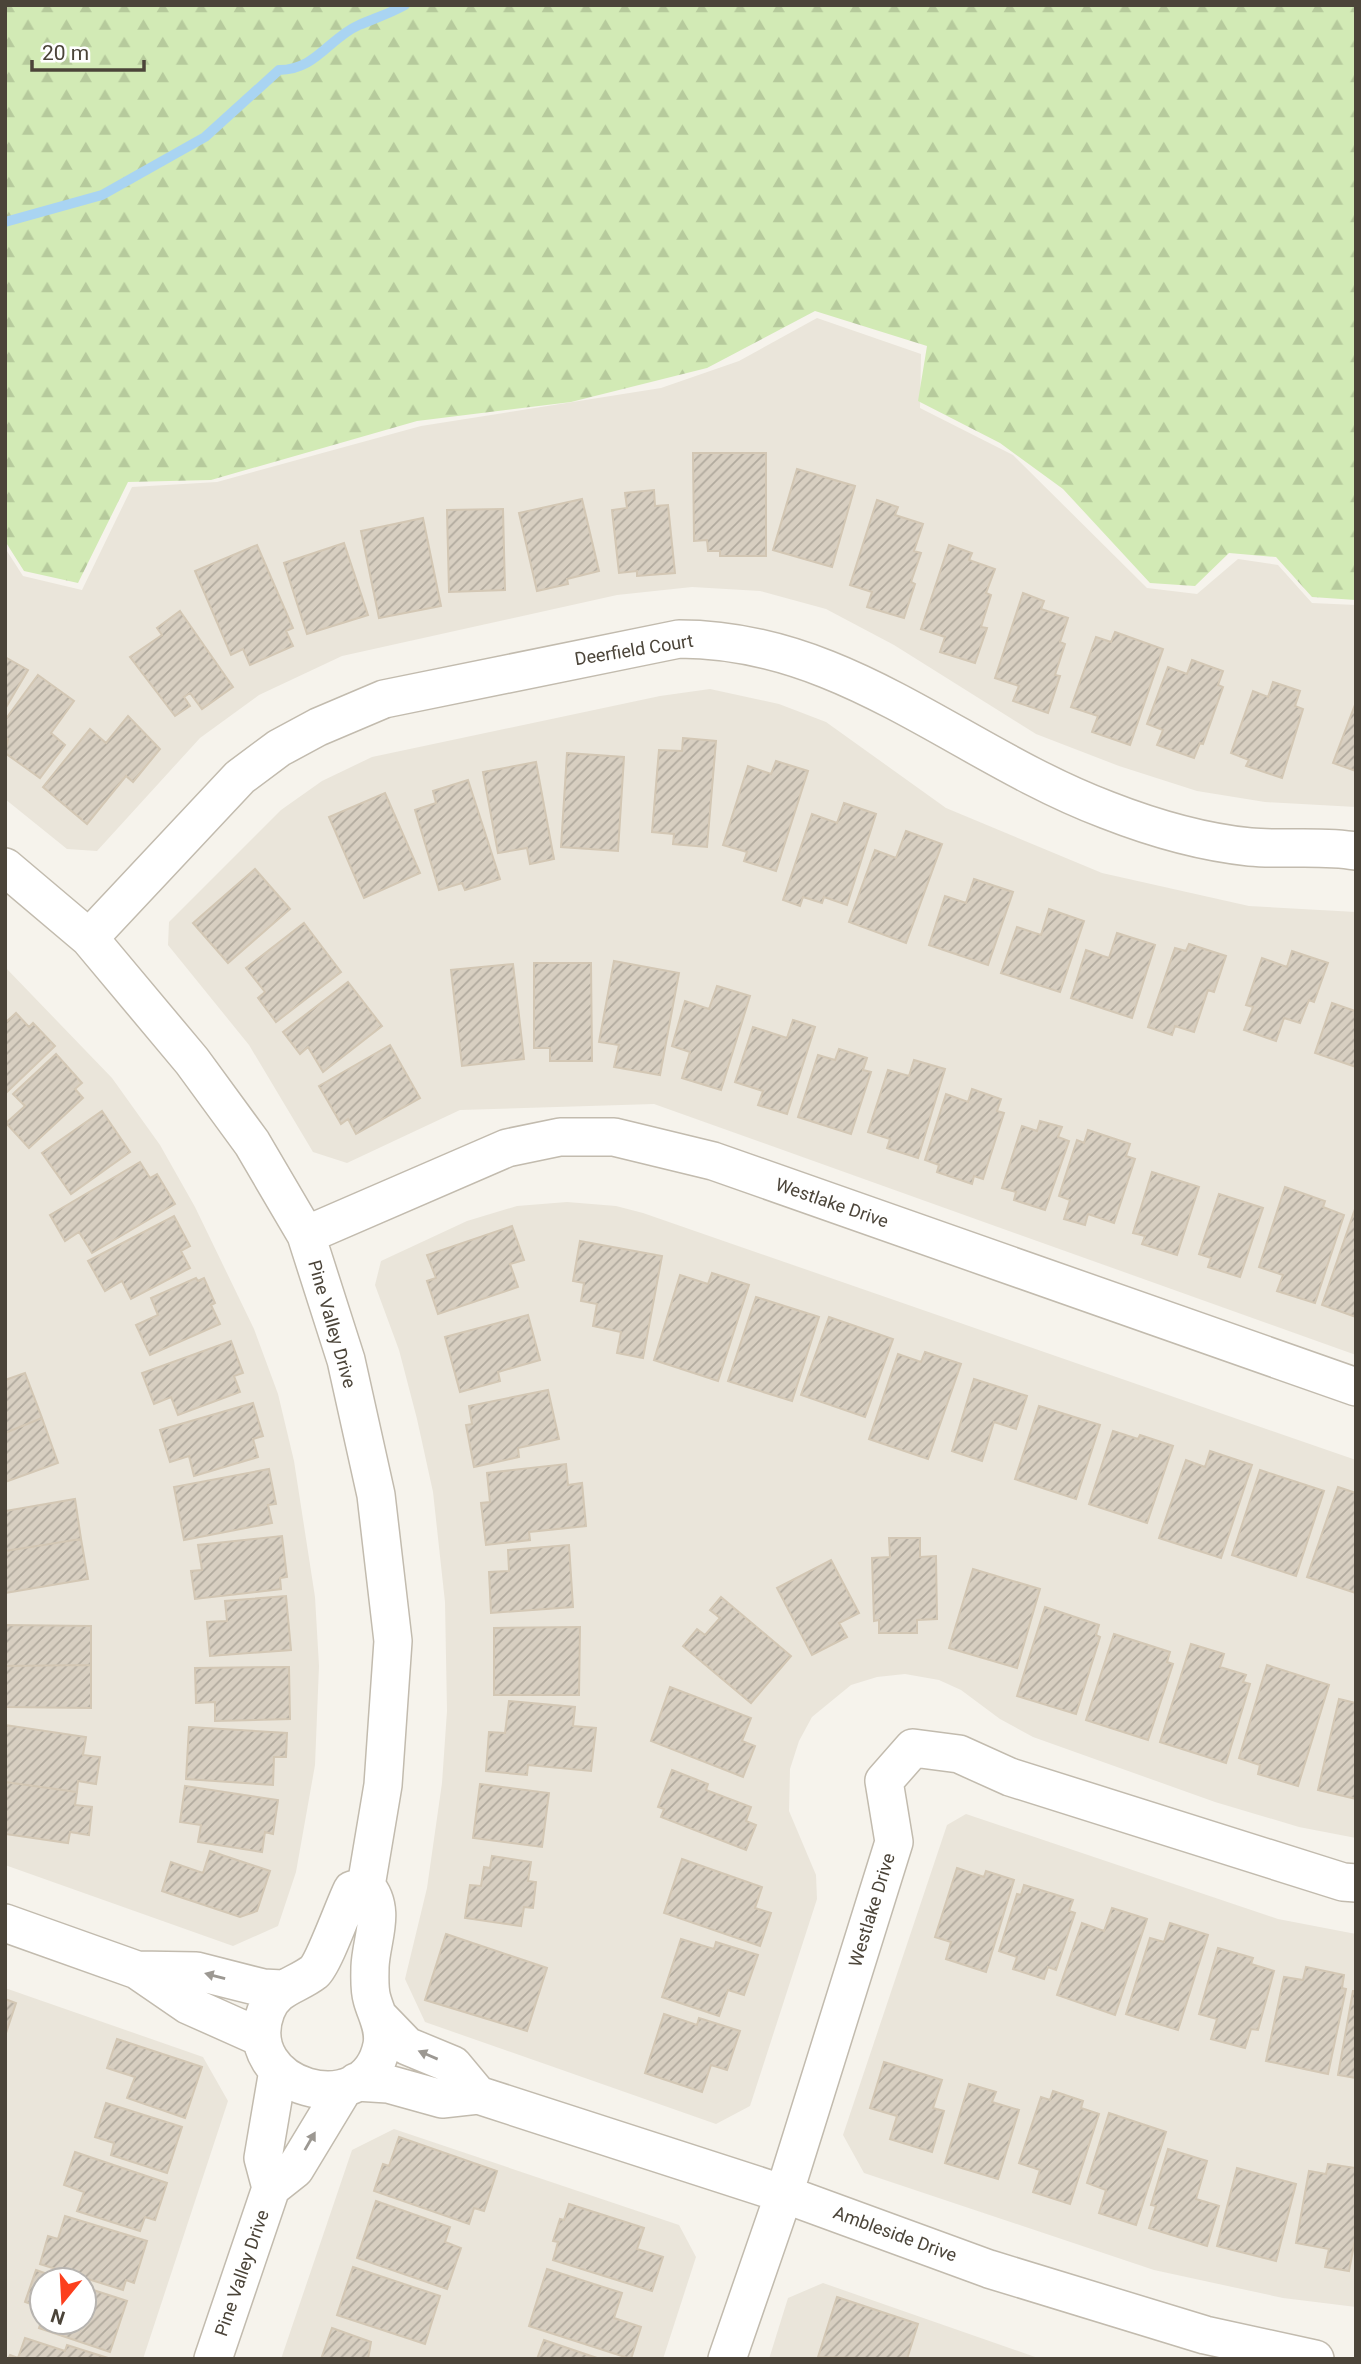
<svg xmlns="http://www.w3.org/2000/svg" width="1361" height="2364" font-family="Roboto,sans-serif">
  <defs>
    <pattern id="forest-firs" width="22" height="20" patternUnits="userSpaceOnUse" patternTransform="scale(1.75)"><rect width="22" height="20" fill="#d2eab5"/><path d="M5 1l3.5 6h-7zM16 11l3.5 6h-7z" fill="#b6ca9c"/></pattern>
    <pattern id="building-hatch" width="6" height="6" patternUnits="userSpaceOnUse" patternTransform="scale(1.75)"><rect width="6" height="6" fill="#d8cfc1"/><path d="M-1 1l2-2M0 6l6-6M5 7l2-2" fill="none" stroke="#b1aa9e"/></pattern>
  </defs>
  <rect width="100%" height="100%" fill="#f6f3ec"/>
  <path fill="#eae5da" fill-rule="evenodd" d="M817 318 921 354 920 408 1013 455 1147 588 1197 594 1238 559 1278 565 1312 603 1356 605V807L1265 802 1197 791 1119 766 1036 734 894 645 826 609 760 591 692 587 617 595 342 656 259 695 200 738 97 851 67 849 5 799V548L23 576 82 590 132 487 217 482 421 426 661 388 739 361Z
    M710 689 779 704 826 722 946 808 1102 873 1249 906 1356 912V1355L654 1104 460 1110 347 1163 313 1152 249 1045 168 945 169 922 281 810 322 781 372 757 660 696Z
    M5 967 112 1078 160 1145 195 1207 254 1329 278 1394 294 1461 315 1597 319 1666 315 1765 296 1872 278 1926 233 1946 5 1865Z
    M567 1202 616 1206 643 1213 1356 1460V1838L1299 1827 1215 1802 1033 1737 1000 1719 961 1690 939 1680 905 1674 877 1677 851 1685 812 1717 799 1741 790 1769 789 1811 816 1875 817 1899 750 2106 716 2124 425 2022 405 1979 427 1888 442 1783 447 1711 445 1602 433 1492 417 1419 399 1350 375 1285 381 1261 467 1221 517 1206Z
    M966 1814 1278 1919 1356 1934V2307L1283 2298 1154 2270 864 2173 843 2135 947 1825Z
    M5 1988 203 2057 228 2101 143 2359H5ZM42 2280H84V2322H42Z
    M394 2129 679 2225 696 2257 663 2359H281L352 2150Z
    M823 2283 1041 2359H769L788 2298Z"/>
  <path fill="url(#forest-firs)" d="M5 5H1356V600L1312 597 1276 557 1229 553 1195 586 1150 583 1063 489 1000 443 918 401 927 346 815 311 707 368 571 402 417 421 211 480 128 482 78 583 24 571 5 541Z"/>
  <g fill="none" stroke-linecap="round" stroke-linejoin="round">
    <path stroke="#a9d4f2" stroke-width="10" d="M5 222 102 195 205 137 279 70C316 70 329 38 359 25 375 18 389 14 405 5"/>
  </g>
  <path fill="url(#building-hatch)" stroke="#d3c7b4" stroke-width="2" d="M693 453H766V556H720V551H708L707 540 694 541Z
    M797 469 855 486 832 567 773 550Z
    M654 490 655 506 668 505 675 573 637 576V571L619 573 612 510 627 508 625 493Z
    M582 499 599 571 567 579 568 584 537 591 519 513Z
    M877 500 898 507 895 515 923 524 914 551 921 553 911 582 915 584 904 618 867 607 872 592 850 585Z
    M503 509 505 590 449 592 447 510Z
    M423 518 441 606 379 618 361 531Z
    M344 543 368 615 307 634 284 563Z
    M257 545 293 628 286 631 293 646 250 665 243 649 231 655 195 571Z
    M949 545 972 553 969 560 995 569 986 593 991 595 981 627 987 628 975 663 940 652 945 637 921 629Z
    M1023 593 1044 601 1041 609 1068 618 1060 642 1065 644 1055 675 1060 676 1048 713 1013 701 1019 686 995 678Z
    M180 611 233 687 202 709 190 693 184 697 190 706 175 716 130 657 162 635 157 628Z
    M1115 632 1163 649 1130 745 1092 732 1098 716 1071 707 1096 637 1111 642Z
    M5 657 28 670 5 709Z
    M1192 660 1223 671 1218 685 1223 687 1203 744 1200 743 1194 758 1157 745 1163 730 1147 724 1168 667 1187 674Z
    M38 675 74 701 51 733 65 745 40 778 5 753 8 739 5 737V720Z
    M1273 682 1300 691 1295 706 1303 709 1282 778 1246 766 1249 760 1231 753 1253 691 1268 697Z
    M1356 702V771L1333 763Z
    M128 716 160 749 133 782 126 776 87 824 43 787 90 729 106 743Z
    M683 738 716 741 707 847 673 844 674 834 652 832 659 750 682 751Z
    M567 753 624 757 618 851 561 847Z
    M776 761 808 771 776 871 744 861 747 852 723 845 748 766 771 774Z
    M536 762 554 859 530 864 527 848 498 853 483 772Z
    M468 780 500 879 465 890 462 883 439 890 415 810 436 803 433 791Z
    M385 793 420 873 364 898 329 817Z
    M844 803 876 814 847 905 824 897 822 903 803 897 800 906 783 900 812 814 837 823Z
    M906 831 942 844 906 943 849 922 875 850 896 858Z
    M255 869 290 909 228 963 193 923Z
    M974 879 1013 892 988 965 929 945 945 896 966 903Z
    M1049 909 1084 921 1060 992 1001 973 1017 927 1041 935Z
    M304 923 341 972 276 1022 258 998 265 992 246 968Z
    M1117 933 1155 945 1132 1018 1071 998 1086 950 1109 958Z
    M1189 944 1226 956 1214 992 1208 990 1194 1032 1175 1026 1172 1035 1148 1027 1175 948 1186 951Z
    M1292 951 1328 963 1314 1002 1309 1000 1300 1023 1284 1018 1276 1041 1244 1030 1253 1007 1246 1005 1262 958 1287 967Z
    M614 961 679 973 660 1075 614 1067 619 1045 599 1042Z
    M534 963H591L592 1061H550V1048H534Z
    M513 964 524 1059 462 1066 451 970Z
    M348 982 382 1026 323 1072 308 1047 300 1054 283 1032Z
    M717 986 750 996 721 1090 682 1078 690 1052 672 1046 685 1001 709 1009Z
    M1332 1003 1355 1011 1356 1009V1067L1315 1053Z
    M16 1013 29 1027 33 1023 55 1046 5 1094V1023Z
    M793 1020 815 1027 787 1114 758 1105 763 1091 735 1082 753 1027 787 1038Z
    M390 1045 420 1098 356 1134 348 1119 341 1124 319 1086Z
    M839 1049 867 1058 863 1070 871 1072 851 1134 798 1117 818 1055 835 1060Z
    M56 1054 82 1083 75 1089 83 1098 29 1148 6 1123 25 1106 13 1094Z
    M914 1060 945 1069 918 1158 887 1148 890 1139 868 1132 888 1070 909 1076Z
    M972 1089 1001 1099 997 1111 1004 1113 983 1179 974 1176 972 1184 937 1172 939 1165 925 1160 946 1094 968 1102Z
    M102 1111 130 1152 71 1194 42 1153Z
    M1040 1121 1062 1127 1058 1137 1069 1141 1045 1210 1014 1200 1016 1192 1002 1188 1022 1126 1037 1131Z
    M1088 1130 1130 1144 1126 1156 1135 1159 1114 1223 1088 1214 1085 1225 1064 1219 1070 1200 1059 1196 1077 1140 1084 1143Z
    M140 1162 150 1178 157 1174 175 1204 92 1253 79 1232 65 1241 50 1215Z
    M1152 1172 1199 1187 1177 1255 1142 1244 1145 1236 1133 1233Z
    M1285 1187 1325 1201 1323 1207 1344 1215 1315 1303 1277 1291 1283 1275 1259 1267Z
    M1219 1194 1263 1208 1240 1277 1208 1267 1211 1258 1199 1254Z
    M1356 1206V1317L1322 1305Z
    M174 1216 190 1246 181 1251 190 1268 131 1299 122 1281 105 1291 88 1261Z
    M512 1226 524 1260 510 1264 518 1287 438 1314 427 1281 436 1278 427 1255Z
    M580 1241 662 1256 643 1358 617 1353 621 1332 593 1326 597 1304 581 1301 584 1283 573 1281Z
    M712 1273 749 1285 718 1381 654 1360 680 1275 708 1284Z
    M196 1278 198 1281 204 1278 215 1303 211 1305 220 1324 150 1355 136 1325 158 1315 151 1298Z
    M756 1297 819 1317 792 1401 728 1381Z
    M528 1315 540 1360 498 1372 500 1381 460 1392 445 1337Z
    M829 1317 893 1339 865 1417 801 1395Z
    M231 1341 243 1373 234 1376 240 1392 178 1415 171 1397 154 1404 142 1373Z
    M925 1352 961 1364 928 1459 869 1439 898 1354 921 1362Z
    M25 1373 42 1418 5 1433V1380Z
    M974 1379 1027 1396 1016 1429 994 1422 982 1461 952 1451Z
    M548 1390 559 1439 518 1448 519 1457 474 1467 466 1425 472 1424 469 1406Z
    M253 1403 263 1436 253 1439 258 1457 194 1476 189 1456 170 1462 160 1430Z
    M1039 1406 1100 1425 1076 1499 1015 1479Z
    M42 1418 58 1463 5 1482V1433Z
    M1113 1431 1138 1439 1140 1435 1173 1446 1147 1523 1089 1504Z
    M1210 1451 1252 1465 1221 1558 1159 1538 1186 1460 1205 1467Z
    M566 1464 568 1485 582 1483 586 1526 529 1532 530 1540 486 1545 481 1503 490 1502 487 1473Z
    M269 1469 276 1504 268 1505 272 1523 184 1540 174 1487Z
    M1260 1470 1324 1491 1296 1576 1232 1555Z
    M1338 1487 1356 1493V1593L1307 1577Z
    M75 1499 81 1539 5 1551V1511Z
    M282 1536 287 1577 280 1578 281 1589 195 1599 191 1571 202 1570 198 1545Z
    M889 1538H920V1557L936 1556 937 1619 917 1620V1633H879V1620L874 1621 872 1558 890 1557Z
    M81 1539 88 1579 5 1593V1551Z
    M569 1545 573 1607 491 1613 489 1572 509 1571 508 1550Z
    M831 1560 859 1613 839 1623 847 1637 812 1655 777 1588Z
    M973 1569 1040 1589 1017 1668 949 1648Z
    M286 1596 291 1650 210 1656 207 1622 227 1621 225 1601Z
    M721 1597 791 1656 751 1703 683 1646 697 1629 705 1635 720 1618 710 1610Z
    M1045 1607 1099 1625 1096 1635 1100 1637 1076 1714 1017 1696Z
    M5 1625 91 1626V1665L5 1666Z
    M580 1627 579 1695H494V1628Z
    M1114 1634 1170 1652 1167 1662 1173 1664 1148 1740 1086 1720Z
    M1191 1644 1224 1654 1220 1667 1246 1675 1243 1682 1250 1684 1226 1763 1160 1742Z
    M91 1665V1708L5 1707V1666Z
    M1267 1665 1329 1685 1298 1786 1258 1774 1260 1765 1239 1758Z
    M289 1667 290 1719 215 1721V1702L196 1703 195 1668Z
    M670 1687 751 1718 742 1741 755 1746 743 1777 651 1741Z
    M1339 1699 1356 1703V1799L1318 1790Z
    M509 1701 575 1707 573 1726 596 1728 591 1771 528 1765 527 1775 486 1771 489 1732 505 1733Z
    M5 1725 86 1737 83 1755 100 1757 96 1784 78 1781 77 1792 5 1782Z
    M189 1727 287 1733 286 1757H274L273 1785 186 1779Z
    M672 1770 708 1784 706 1790 751 1807 746 1821 756 1825 746 1850 661 1817 664 1809 658 1807Z
    M5 1782 77 1792 75 1805 92 1807 89 1835 70 1832 68 1843 5 1834Z
    M480 1784 549 1793 542 1847 473 1838Z
    M185 1786 278 1800 273 1834 265 1832 262 1852 198 1842 201 1825 180 1822Z
    M210 1851 270 1871 257 1911 240 1917 162 1891 171 1862 203 1873Z
    M492 1856 531 1862 528 1881 536 1882 533 1908 524 1907 521 1926 465 1918 470 1885 481 1886 484 1867 490 1868Z
    M682 1859 762 1887 755 1908 771 1913 760 1946 664 1913Z
    M957 1868 984 1877 986 1871 1014 1880 986 1972 946 1959 951 1942 935 1937Z
    M1024 1885 1073 1900 1069 1911 1075 1913 1056 1970 1048 1967 1044 1979 1013 1969 1017 1957 999 1951 1017 1894 1021 1895Z
    M1112 1908 1147 1919 1115 2015 1057 1995 1082 1923 1104 1931Z
    M1170 1923 1208 1935 1178 2030 1126 2014 1150 1938 1164 1942Z
    M446 1934 547 1968 527 2031 425 2000Z
    M681 1939 714 1949 716 1942 758 1955 744 1995 728 1990 719 2016 662 1997Z
    M1218 1948 1253 1958 1251 1964 1274 1971 1258 2030 1251 2029 1245 2048 1211 2039 1217 2019 1199 2014Z
    M1306 1967 1344 1975 1342 1988 1346 1989 1328 2074 1266 2061 1284 1977 1303 1980Z
    M1353 1991H1356V2078L1338 2075Z
    M5 1999 16 2003 5 2036Z
    M664 2014 697 2025 699 2018 740 2031 727 2070 711 2065 702 2092 645 2073Z
    M117 2039 202 2067 185 2118 127 2098 135 2077 107 2068Z
    M884 2062 942 2080 933 2108 944 2111 932 2152 890 2139 897 2116 870 2108Z
    M969 2084 996 2092 992 2102 1019 2110 998 2179 945 2163Z
    M1053 2091 1083 2101 1081 2108 1099 2114 1070 2204 1033 2192 1040 2170 1019 2163 1041 2097 1050 2100Z
    M106 2103 182 2127 167 2173 111 2155 114 2143 95 2137Z
    M1109 2113 1166 2132 1136 2225 1099 2213 1106 2190 1087 2183Z
    M399 2137 497 2171 484 2211 474 2208 469 2224 374 2191 383 2164 389 2166Z
    M1168 2149 1207 2161 1196 2199 1219 2206 1207 2246 1149 2228 1156 2206 1151 2205Z
    M75 2152 167 2183 155 2220 145 2217 140 2231 77 2211 84 2192 64 2185Z
    M1328 2164 1356 2168V2235L1349 2271 1325 2267 1329 2249 1296 2243 1309 2171 1326 2174Z
    M1237 2168 1296 2184 1276 2261 1217 2246Z
    M376 2201 450 2227 445 2242 461 2248 447 2289 357 2258Z
    M569 2204 644 2228 637 2249 663 2257 652 2291 553 2260 558 2242 553 2241 560 2219 564 2220Z
    M65 2216 147 2241 134 2283 126 2280 123 2290 40 2264 48 2236 58 2239Z
    M353 2267 440 2296 425 2344 337 2315Z
    M547 2269 622 2293 614 2318 641 2327 631 2359 529 2326Z
    M36 2270 64 2280H42V2308L25 2302Z
    M84 2287 127 2301 110 2352 39 2328 42 2318V2322H84Z
    M837 2297 918 2324 907 2359 818 2357Z
    M332 2328 371 2342 368 2359H321Z
    M25 2338 65 2351 67 2345 108 2358 8 2359 10 2355 18 2358Z
    M544 2340 600 2359H537Z"/>
  <g fill="none" stroke-linecap="round" stroke-linejoin="round">
    <defs>
      <path id="street" d="M5 867 89 938 192 1061 252 1143 306 1235 346 1360 376 1495 393 1641 383 1785 366 1886
        M89 938 240 777 279 748 318 727 384 699 679 639C845 639 959 754 1107 810 1153 828 1201 842 1250 847 1285 850 1322 845 1356 851
        M306 1235 507 1148 560 1137H614L713 1161 1356 1387
        M366 1886C387 1910 371 1939 370 1967 370 1977 369 1989 372 1999 376 2014 385 2028 382 2045 366 2126 237 2087 266 2011 275 1987 296 1986 314 1972 324 1963 344 1906 352 1890Z
        M5 1923 137 1970 188 2005 262 2038
        M137 1970 196 1971 263 1988 282 1989
        M378 2016 407 2046 453 2065 478 2095
        M356 2082 388 2084 442 2099 478 2095 784 2194 989 2269 1205 2335 1315 2359
        M271 2188 263 2158 278 2070
        M213 2359 271 2188 295 2169 344 2088
        M727 2359 784 2194 894 1842 884 1781 913 1748 959 1754 1010 1777 1343 1882 1356 1883"/>
    </defs>
    <use href="#street" stroke="#c2bbae" stroke-width="40"/>
    <use href="#street" stroke="#fff" stroke-width="37"/>
  </g>
  <defs><path id="oneway-solid" d="M-6-.8H1V-3.2L6.5 0L1 3.2V.8H-6Z" transform="scale(1.75)"/></defs>
  <g fill="#9c9892">
    <use href="#oneway-solid" transform="translate(215 1976) rotate(-165)"/>
    <use href="#oneway-solid" transform="translate(428 2055) rotate(-157)"/>
    <use href="#oneway-solid" transform="translate(310 2141) rotate(-60)"/>
  </g>
  <g text-anchor="middle" stroke-width="5" stroke-linejoin="round" paint-order="stroke">
    <g font-size="18" fill="#4b4439" stroke="#fff">
      <text transform="translate(634 650) rotate(-9)" y="6">Deerfield Court</text>
      <text transform="translate(832 1203) rotate(19)" y="6">Westlake Drive</text>
      <text transform="translate(332 1324) rotate(74)" y="6">Pine Valley Drive</text>
      <text transform="translate(872 1910) rotate(-73)" y="6">Westlake Drive</text>
      <text transform="translate(895 2234) rotate(20)" y="6">Ambleside Drive</text>
      <text transform="translate(242 2273) rotate(-71)" y="6">Pine Valley Drive</text>
    </g>
  </g>
  <rect width="1361" height="2364" fill="none" stroke="#4b4439" stroke-width="14"/>
  <g transform="translate(63 2301) rotate(198)"><circle r="33" fill="#ffffff" stroke="#b7b4b0" stroke-width="2"/>
  <path d="M0-5L12 26L0 18L-12 26Z" fill="#fc3f1d"/>
  <text y="-10" font-size="19" font-weight="bold" text-anchor="middle" fill="#4b4439">N</text>
  </g>
  <path d="M32 60v10h112v-10" fill="none" stroke="#4b4439" stroke-width="3.5"/>
  <text x="42" y="60" font-size="21" fill="#4b4439" stroke="#ffffff" stroke-width="5" paint-order="stroke">20 m</text>
</svg>
